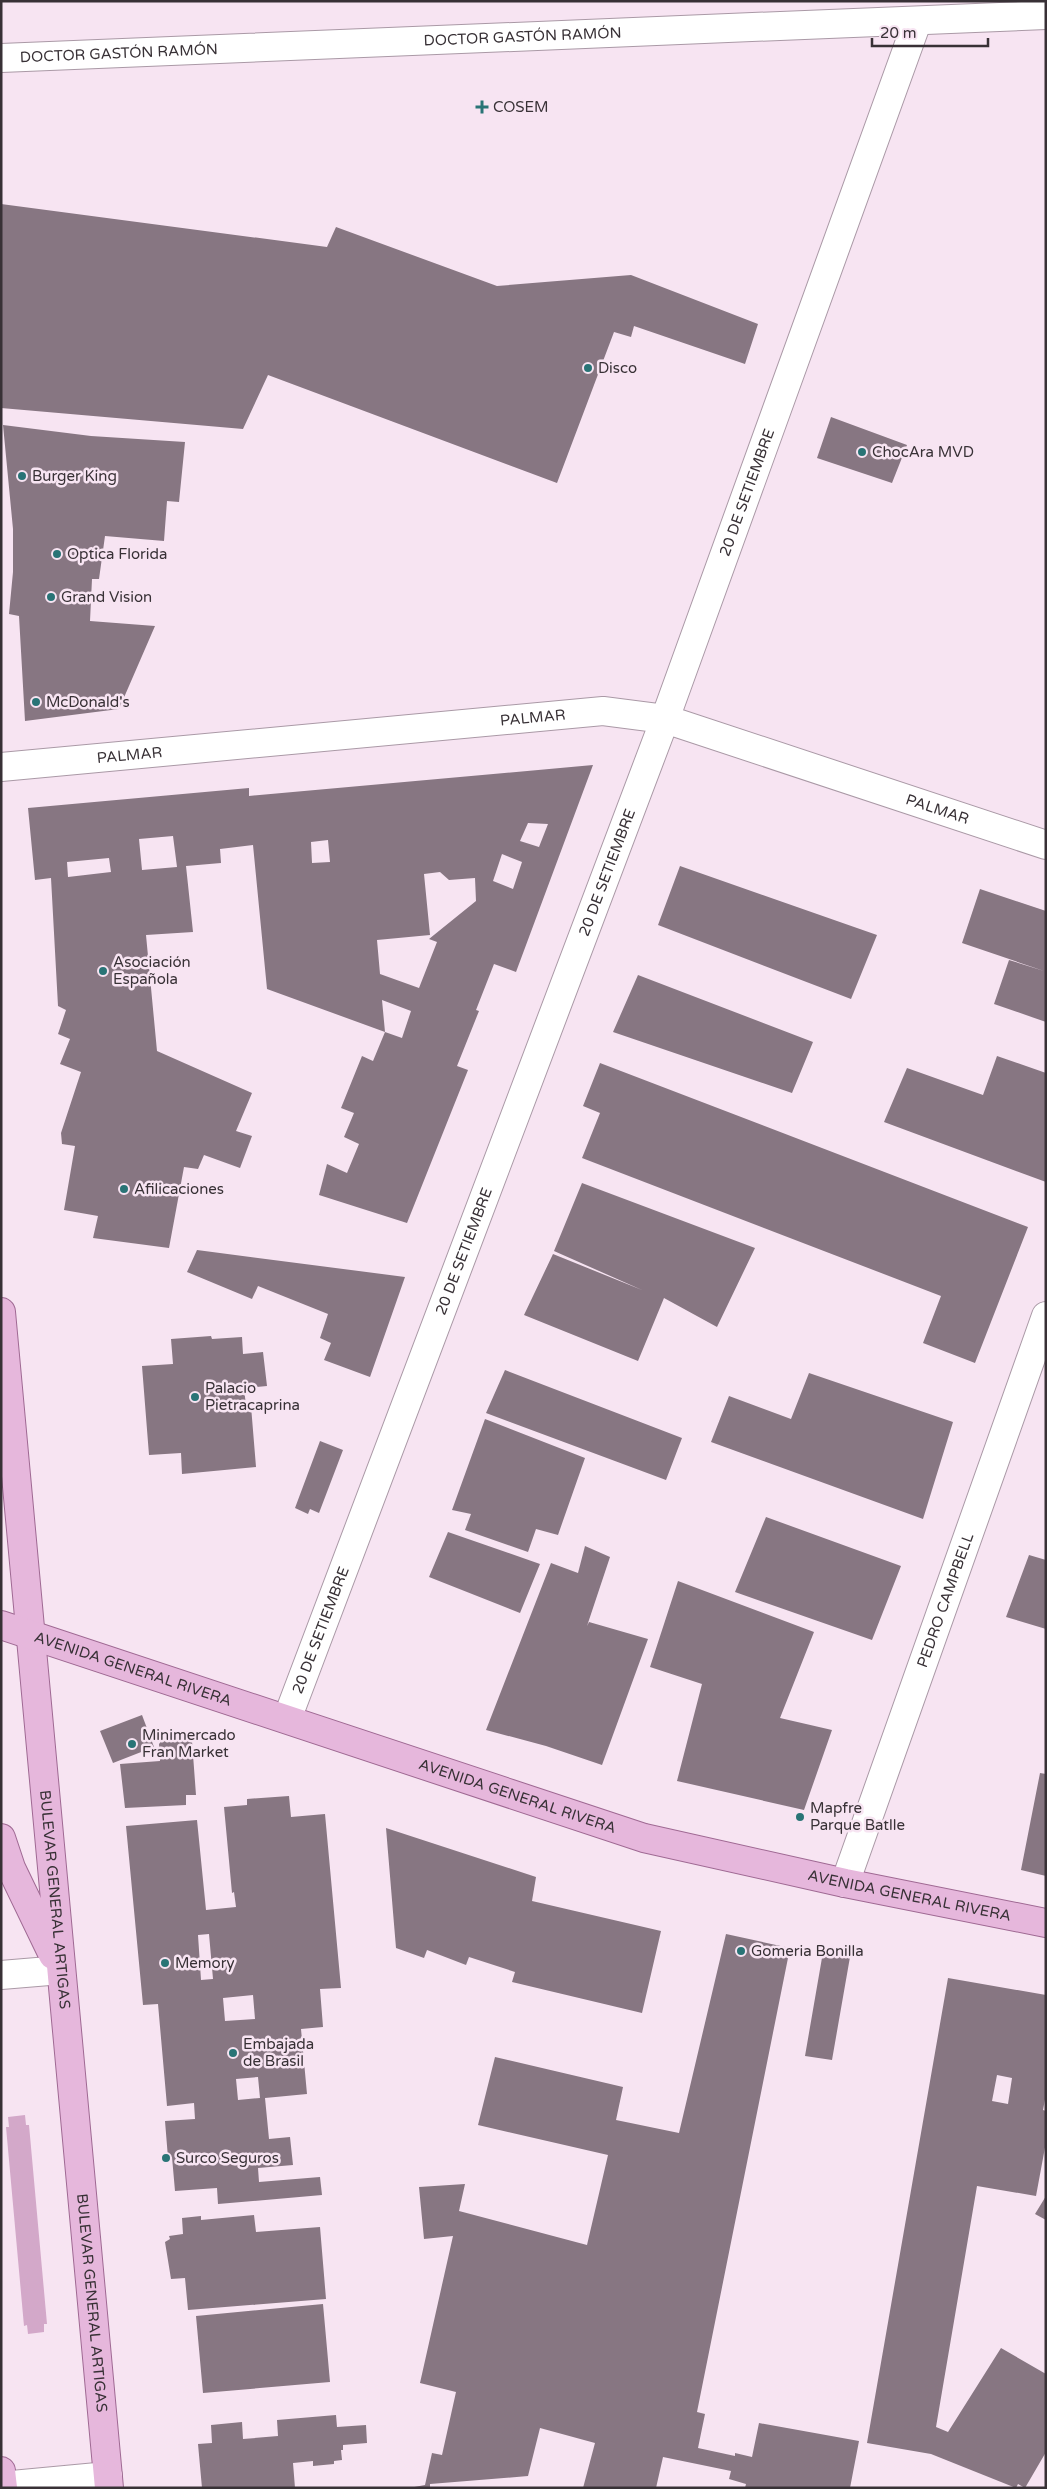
<svg xmlns="http://www.w3.org/2000/svg" width="1047" height="2489" font-family="'Varela Round',sans-serif">
  <rect width="100%" height="100%" fill="#f7e4f2"/>
  <path fill="#d3a8c9" d="M25 2115 26 2125H29L47 2324H44V2332L28 2334 27 2325 24 2326 6 2127H9L8 2117Z"/>
  <path fill="#877682" fill-rule="evenodd" d="M1 204 327 247 336 227 497 286 631 275 758 324 745 364 634 326 631 337 614 332 557 483 268 375 243 429 1 408Z
    M831 417 907 445 892 483 817 458Z
    M3 425 91 436 185 442 179 502 167 501 164 541 105 536 99 579H92L90 621 155 626 119 709 25 721 19 616 9 614 13 572V529Z
    M593 765 516 972 494 964 476 1010 479 1011 457 1066 468 1070 407 1223 319 1195 327 1164 347 1173 359 1144 344 1137 354 1113 341 1108 362 1056 373 1061 385 1032 402 1038 411 1011 382 1000 385 1032 267 989 253 845 220 849 221 863 186 866 193 932 146 935 157 1051 252 1093 236 1131 252 1136 240 1168 204 1155 198 1169 184 1167 169 1248 93 1238 98 1216 64 1210 75 1146 62 1144 61 1133 81 1072 60 1064 70 1039 58 1034 66 1010 58 1006 51 878 35 880 28 808 249 788V796ZM528 823 548 824 539 847 520 841ZM173 836 177 867 142 870 139 839ZM328 840 330 862 312 863 311 842ZM502 854 522 862 513 889 493 881ZM109 858 111 872 68 877 67 862ZM440 872 449 880 475 878 476 901 429 939 437 942 419 988 380 974 377 940 430 935 424 874Z
    M680 866 877 935 851 999 658 925Z
    M980 889 1046 911V1022L994 1004 1009 960 1044 971 962 943Z
    M638 975 813 1042 792 1093 613 1032Z
    M997 1056 1046 1073V1182L884 1122 907 1068 983 1095Z
    M600 1063 1028 1227 975 1363 923 1343 941 1296 582 1158 600 1113 583 1106Z
    M582 1183 755 1248 717 1327 664 1298 638 1361 524 1315 553 1254 642 1290 554 1251Z
    M197 1250 405 1277 370 1377 324 1360 331 1343 320 1338 328 1314 258 1286 252 1299 187 1272Z
    M211 1336 212 1339 242 1337 243 1354 263 1352 267 1386 244 1388 246 1406H251L256 1467 182 1474 181 1453 149 1455 142 1366 173 1364 171 1339Z
    M505 1370 682 1438 666 1480 486 1413Z
    M809 1373 953 1422 923 1519 711 1442 729 1396 791 1419Z
    M485 1419 585 1458 558 1535 536 1529 528 1552 465 1530 471 1514 452 1510Z
    M320 1441 343 1450 319 1513 310 1509 308 1514 295 1508Z
    M766 1517 901 1566 872 1640 735 1592Z
    M448 1532 540 1564 520 1613 429 1577Z
    M585 1546 610 1557 587 1626 589 1622 648 1639 602 1765 546 1746 486 1730 551 1563 578 1573Z
    M1029 1555 1046 1560V1629L1006 1617Z
    M678 1581 814 1632 780 1718 832 1730 804 1810 677 1781 702 1684 650 1667Z
    M142 1715 154 1747 113 1763 100 1731Z
    M187 1736 192 1741 196 1795H186V1805L125 1808 120 1764 160 1761 159 1744 164 1738Z
    M1040 1773 1046 1774V1876L1021 1870Z
    M289 1796 291 1817 325 1814 341 1988 320 1989 323 2027 301 2029 307 2094 265 2098 269 2139 290 2137 293 2165 258 2168 259 2182 320 2177 322 2195 218 2204 217 2188 175 2191 172 2157 168 2158 165 2121 195 2119 194 2103 167 2106 158 2004 143 2005 126 1826 197 1820 206 1910 236 1907 234 1892 232 1893 224 1807 247 1805V1799ZM209 1934 213 1979 201 1980 198 1935ZM253 1995 255 2019 225 2021 223 1998ZM258 2077 260 2098 238 2100 236 2079Z
    M386 1828 536 1877 532 1901 661 1931 642 2013 512 1982 515 1972 469 1957 466 1965 427 1950 424 1958 396 1948Z
    M726 1934 790 1948 697 2412 705 2414 698 2448 735 2456V2453L752 2457 759 2423 859 2441 850 2488H745L746 2484 729 2479 731 2471 663 2457 656 2488H583L595 2443 540 2428 528 2476 430 2484V2488H409L425 2485 432 2453 442 2455 456 2392 420 2383 453 2236 424 2239 419 2187 465 2184 459 2211 587 2245 608 2155 478 2125 495 2057 623 2087 616 2120 679 2133Z
    M823 1952 850 1957 832 2060 805 2056Z
    M948 1978 1046 1995V2094L1043 2110 1046 2111V2142L1036 2196 977 2186 936 2427 948 2432 1001 2348 1046 2374V2452L1025 2488 1018 2484 1016 2488 931 2454 867 2443ZM997 2075 1012 2078 1008 2104 992 2101Z
    M1046 2196V2220L1035 2214Z
    M254 2215 256 2232 320 2227 326 2299 188 2310 185 2278 171 2279 165 2242 170 2239 169 2236 183 2234 182 2218 201 2216V2220Z
    M323 2304 330 2382 203 2393 196 2316Z
    M336 2415 337 2427 366 2425 367 2443 343 2445V2450H341L342 2460 334 2461V2464L313 2466V2461L293 2463 295 2488H202L198 2444 212 2443 211 2425 242 2422 243 2439 278 2436 277 2420Z"/>
  <g fill="none" stroke-linecap="round" stroke-linejoin="round">
    <defs>
      <g id="minor">
        <path id="s1" d="M1 58 1046 15"/>
        <path id="s2" d="M1 767 603 711 665 719 1046 845"/>
        <path id="s3" d="M287 1719 665 719 917 22"/>
        <path id="s4" d="M845 1883 1046 1316"/>
        <path d="M1 1975 61 1970"/>
        <path d="M1 2486 108 2476"/>
      </g>
      <g id="major">
        <path id="s5" d="M1 1312 109 2488"/>
        <path id="s6" d="M1 1625 644 1838 845 1883 1046 1923"/>
        <path d="M1 1838 11 1868 53 1955"/>
        <path d="M1 2471 3 2488"/>
      </g>
    </defs>
    <use href="#minor" stroke="#aa99a6" stroke-width="30"/>
    <use href="#major" stroke="#9f6993" stroke-width="30"/>
    <use href="#minor" stroke="#fff" stroke-width="28"/>
    <use href="#major" stroke="#e6b7dc" stroke-width="28"/>
  </g>
  <g fill="#297476" stroke="#f7e4f2" stroke-width="2">
    <path d="M479.5 99.5h5v5h5v5h-5v5h-5v-5h-5v-5h5z"/>
    <circle cx="588" cy="368" r="5"/>
    <circle cx="862" cy="452" r="5"/>
    <circle cx="22" cy="476" r="5"/>
    <circle cx="57" cy="554" r="5"/>
    <circle cx="51" cy="597" r="5"/>
    <circle cx="36" cy="702" r="5"/>
    <circle cx="103" cy="971" r="5"/>
    <circle cx="124" cy="1189" r="5"/>
    <circle cx="195" cy="1397" r="5"/>
    <circle cx="132" cy="1744" r="5"/>
    <circle cx="800" cy="1817" r="5"/>
    <circle cx="741" cy="1951" r="5"/>
    <circle cx="165" cy="1963" r="5"/>
    <circle cx="233" cy="2053" r="5"/>
    <circle cx="166" cy="2158" r="5"/>
  </g>
  <g text-anchor="middle" stroke-width="5" stroke-linejoin="round" paint-order="stroke">
    <g font-size="15" fill="#383136" stroke="#f7e4f2">
      <text dy="5" stroke="none"><textPath href="#s1" startOffset="522">DOCTOR GASTÓN RAMÓN</textPath></text>
      <text dy="5" stroke="none"><textPath href="#s1" startOffset="118">DOCTOR GASTÓN RAMÓN</textPath></text>
      <text dy="5" stroke="none"><textPath href="#s3" startOffset="1310">20 DE SETIEMBRE</textPath></text>
      <text dy="5" stroke="none"><textPath href="#s2" startOffset="534">PALMAR</textPath></text>
      <text dy="5" stroke="none"><textPath href="#s2" startOffset="129">PALMAR</textPath></text>
      <text dy="5" stroke="none"><textPath href="#s2" startOffset="954">PALMAR</textPath></text>
      <text dy="5" stroke="none"><textPath href="#s3" startOffset="905">20 DE SETIEMBRE</textPath></text>
      <text dy="5" stroke="none"><textPath href="#s3" startOffset="500">20 DE SETIEMBRE</textPath></text>
      <text dy="5" stroke="none"><textPath href="#s4" startOffset="300">PEDRO CAMPBELL</textPath></text>
      <text dy="5" stroke="none"><textPath href="#s3" startOffset="95">20 DE SETIEMBRE</textPath></text>
      <text dy="5" stroke="none"><textPath href="#s6" startOffset="139">AVENIDA GENERAL RIVERA</textPath></text>
      <text dy="5" stroke="none"><textPath href="#s6" startOffset="544">AVENIDA GENERAL RIVERA</textPath></text>
      <text dy="5" stroke="none"><textPath href="#s6" startOffset="949">AVENIDA GENERAL RIVERA</textPath></text>
      <text dy="5" stroke="none"><textPath href="#s5" startOffset="590">BULEVAR GENERAL ARTIGAS</textPath></text>
      <text dy="5" stroke="none"><textPath href="#s5" startOffset="995">BULEVAR GENERAL ARTIGAS</textPath></text>
    </g>
    <g font-size="15" fill="#383136" stroke="#f7e4f2" text-anchor="start">
      <text x="493" y="112">COSEM</text>
      <text x="598" y="373">Disco</text>
      <text x="872" y="457">ChocAra MVD</text>
      <text x="32" y="481">Burger King</text>
      <text x="67" y="559">Optica Florida</text>
      <text x="61" y="602">Grand Vision</text>
      <text x="46" y="707">McDonald's</text>
      <text x="113" y="967">Asociación<tspan x="113" dy="17">Española</tspan></text>
      <text x="134" y="1194">Afilicaciones</text>
      <text x="205" y="1393">Palacio<tspan x="205" dy="17">Pietracaprina</tspan></text>
      <text x="142" y="1740">Minimercado<tspan x="142" dy="17">Fran Market</tspan></text>
      <text x="810" y="1813">Mapfre<tspan x="810" dy="17">Parque Batlle</tspan></text>
      <text x="751" y="1956">Gomeria Bonilla</text>
      <text x="175" y="1968">Memory</text>
      <text x="243" y="2049">Embajada<tspan x="243" dy="17">de Brasil</tspan></text>
      <text x="176" y="2163">Surco Seguros</text>
    </g>
  </g>
  <rect width="1047" height="2489" fill="none" stroke="#383136" stroke-width="5"/>
  <path d="M872 38v8h116v-8" fill="none" stroke="#383136" stroke-width="2.5"/>
  <text x="880" y="38" font-size="15" fill="#383136" stroke="#f7e4f2" stroke-width="4" paint-order="stroke">20 m</text>
</svg>
